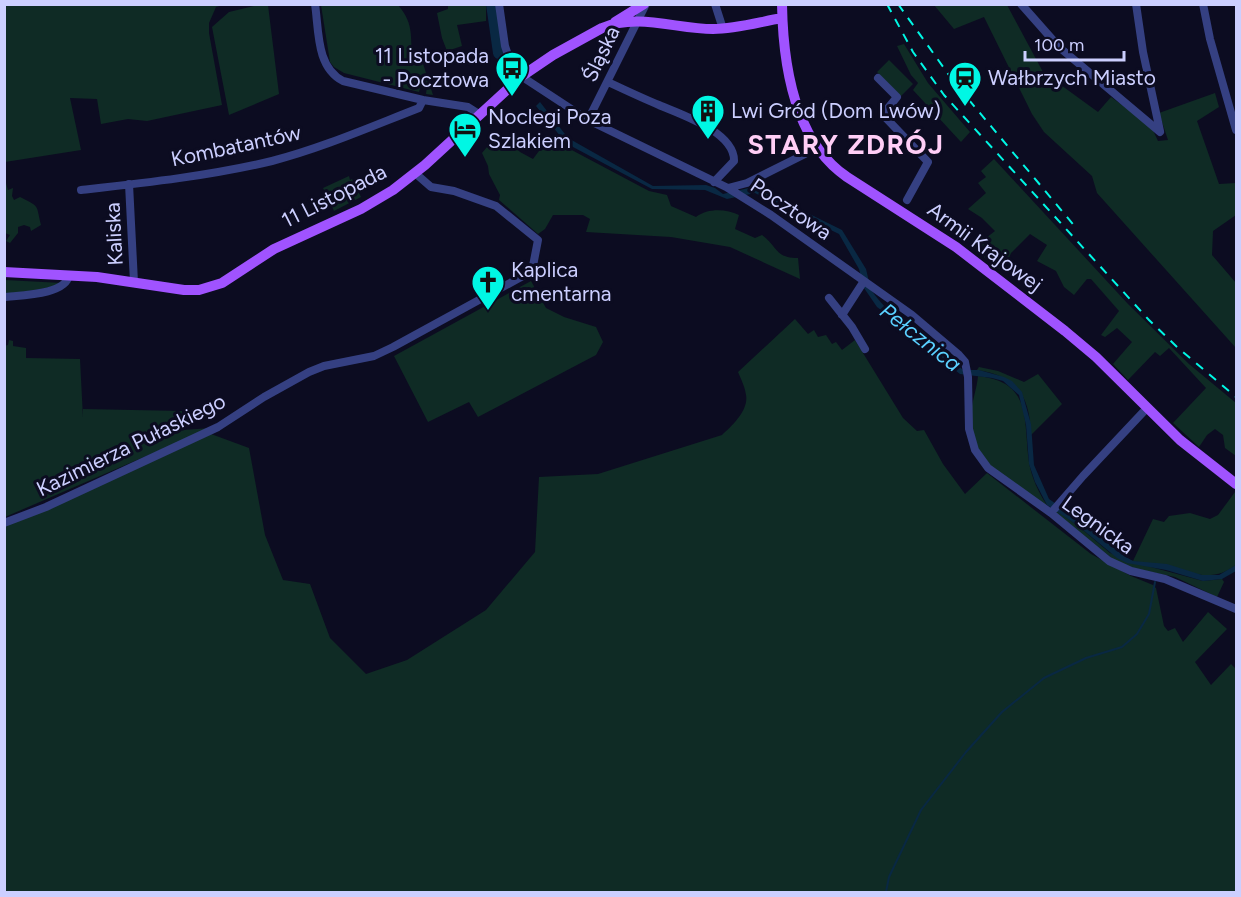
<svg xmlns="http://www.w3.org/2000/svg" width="1241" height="897" font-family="Figtree,sans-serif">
  <rect width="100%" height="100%" fill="#0c0c21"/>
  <path fill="#0f2b25" d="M5 4 223 5 216 7 209 23V33L222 105 147 121 128 119 101 124 97 99 70 98 81 150 5 162Z
    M258 5H268L279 94 229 115 212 27 229 12Z
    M321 5H398C416 26 409 39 413 61H418L416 53 419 51 433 95 426 94 427 86 421 85 419 92 344 73 334 67 330 62Z
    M448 5H493L486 6V21L457 25 462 46 447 51 442 38 437 13 448 9Z
    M934 5H1007L1043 72 1098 112 1111 97 1151 126 1158 141 1168 140 1159 113 1215 93 1219 107 1197 121 1219 184 1236 183V215L1213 231 1212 255 1236 283V348L1097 193 1092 176 1044 132 1032 114 984 17 954 29Z
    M904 44 928 83 970 132 961 142 913 90 918 83 911 75 897 46Z
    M889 60 913 84 901 96 877 72Z
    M504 135 520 152 533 159 545 143 558 151 566 147 649 191 667 195 671 206 696 217C708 208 726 209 739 215L735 229 755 238 762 235C778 247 775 258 798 258L800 279 730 247 671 237 586 232 590 219 583 215H553L545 229 538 234 499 200 500 195 489 174 488 166 482 153 492 141Z
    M994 159 1128 304 1189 364 1236 403V456L1225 448 1223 435 1215 429 1207 435 1199 447 1173 423 1206 388 1169 348 1160 356 1155 352 1128 380 1113 364 1132 342 1117 328 1105 337 1101 335 1119 311 1091 279H1087L1074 295 1064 287 1056 271 1037 261 1047 245 1030 234 1011 253 1003 272 976 251 986 238 995 231 982 218 968 209 986 193 978 183 986 177 981 171Z
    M349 176 350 180 352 179 361 197 334 211 323 188Z
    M6 183 8 190 13 188 12 196 14 200 20 197C40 207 36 204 41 225L31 231 30 227 24 225 18 227V233L10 243 6 241 10 235 5 233Z
    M5 280 62 283 58 286 5 295Z
    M531 281 546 308 564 317 596 327 603 342 596 355 478 417 469 402 428 422 394 356Z
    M795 319 808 334 814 330 818 337 826 335 832 344 836 342 842 350 855 340 903 418 917 431 924 430 943 464 965 494 987 473 1091 554 1131 576 1153 585 1156 588 1164 626 1168 631 1175 628 1183 642 1208 612 1227 629 1195 662 1211 685 1231 664 1236 669V892H5V526L211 434 249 448 265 535 283 580 310 584 330 638 366 674 407 660 486 610 535 552 539 477 598 474 722 435C732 426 749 410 746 395 745 387 741 379 738 372Z
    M9 340 13 341V346L26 348V358L80 359 83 418V409L182 411 183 430 211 428 5 517 4 346 8 345Z
    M979 367 998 371 1024 382 1038 374 1062 404 1031 435C1030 396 1017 376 977 370Z
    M978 376C1033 382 1023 420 1029 462 1031 476 1039 494 1047 505H1044C1009 481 968 462 971 413 972 401 977 388 978 376Z
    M1235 492 1236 494V565C1225 573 1216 576 1202 575L1133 561 1153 519 1164 522 1169 516 1190 513 1210 519 1218 515Z
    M1057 511 1077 525 1110 553 1151 567 1203 581 1222 579 1224 582 1217 597 1175 577 1133 568 1115 561 1056 513Z"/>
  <path fill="#092843" d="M540 102 568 138 653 186 706 185 715 188 723 194 753 187 757 188 842 230 866 269 871 290 878 299 885 307 924 334 963 370H979L1004 377 1012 381 1022 392 1031 424 1034 465 1049 499 1082 522 1124 556 1133 561 1167 564 1202 575H1219L1236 565V571L1222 579 1203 581 1166 570 1127 563 1117 558 1077 525 1047 505 1035 482 1029 464 1026 425 1019 395 1003 381 992 378 960 374 951 367 932 347 877 307 864 288 859 269 839 234 755 193 727 199 705 190 652 189 573 147 561 137 536 106Z"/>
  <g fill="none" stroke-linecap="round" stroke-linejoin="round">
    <path stroke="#092843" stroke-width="2" d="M886 892 889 877 921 810 966 752 1002 712 1044 678 1086 658 1122 647 1137 634 1149 614 1155 582"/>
    <path stroke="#092843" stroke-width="12" d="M492 4 499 53"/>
    <path stroke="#354082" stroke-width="8" d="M315 4C319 31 316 67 343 81L423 100 468 107 479 114
      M499 4 505 46 512 67 527 80 588 120 728 188 771 215 912 315 958 354 965 362 968 377 969 429 975 450 988 468 1051 513 1109 561 1131 571 1165 579 1236 609
      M715 4 723 29
      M1021 4 1059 47 1160 132
      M1136 4 1143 52 1160 131
      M1203 4 1210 39 1236 130
      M878 78 897 97 888 108 885 117 928 162 907 200
      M608 82C625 90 642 98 659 105 680 114 735 132 734 161L714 182
      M588 120 646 4
      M129 184 134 282
      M728 188 747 183 805 154
      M81 190C144 183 209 176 272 161 322 148 370 127 419 108L423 100
      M4 297C21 295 66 295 69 275
      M829 298 852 327 865 349
      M842 315 864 281
      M1051 513 1083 476 1147 408
      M4 523 46 507 218 427 264 397 309 372 324 366 374 356 393 347 532 271 538 240 496 206 454 191 431 187 415 173"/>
    <path stroke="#a053ff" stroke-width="10" d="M782 4C783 64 794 141 847 177L956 247 1065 331 1096 357 1180 440 1236 484
      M615 22 644 4
      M4 272 97 277 184 290H199L222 283 274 249 361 209 393 190 425 165 522 76 553 55 602 28C637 13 677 29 713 29 736 29 759 22 782 18"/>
    <path stroke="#00f7e4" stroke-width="2" stroke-dasharray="9 8" stroke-linecap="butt" d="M887 4 913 52 944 95 1149 320 1177 347 1236 397
      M898 4 954 82 1077 229"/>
  </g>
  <defs>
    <symbol id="bus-pin" viewBox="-11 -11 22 30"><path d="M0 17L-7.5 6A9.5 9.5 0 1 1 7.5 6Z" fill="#00f7e4" stroke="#0c0c21"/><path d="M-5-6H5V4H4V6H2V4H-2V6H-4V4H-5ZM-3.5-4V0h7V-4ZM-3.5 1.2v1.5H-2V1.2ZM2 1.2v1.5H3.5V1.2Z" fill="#111"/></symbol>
    <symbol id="station-pin" viewBox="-11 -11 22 30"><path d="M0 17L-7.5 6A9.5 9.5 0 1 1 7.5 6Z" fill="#00f7e4" stroke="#0c0c21"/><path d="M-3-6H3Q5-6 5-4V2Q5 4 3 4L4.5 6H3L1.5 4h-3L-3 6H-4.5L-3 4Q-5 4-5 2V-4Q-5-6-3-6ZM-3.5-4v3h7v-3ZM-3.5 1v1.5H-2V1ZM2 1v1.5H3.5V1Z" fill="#111"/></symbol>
    <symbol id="building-pin" viewBox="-11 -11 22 30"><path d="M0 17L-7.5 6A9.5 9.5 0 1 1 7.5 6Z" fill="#00f7e4" stroke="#0c0c21"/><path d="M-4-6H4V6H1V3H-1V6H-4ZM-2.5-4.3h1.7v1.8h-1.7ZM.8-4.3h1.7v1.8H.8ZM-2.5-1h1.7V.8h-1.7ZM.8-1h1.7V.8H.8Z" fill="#111"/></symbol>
    <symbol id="hotel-pin" viewBox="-11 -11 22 30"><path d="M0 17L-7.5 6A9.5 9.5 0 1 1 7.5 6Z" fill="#00f7e4" stroke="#0c0c21"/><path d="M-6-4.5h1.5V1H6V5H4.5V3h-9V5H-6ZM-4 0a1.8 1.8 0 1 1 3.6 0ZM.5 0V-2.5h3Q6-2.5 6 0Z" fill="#111"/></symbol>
    <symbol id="church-pin" viewBox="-11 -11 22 30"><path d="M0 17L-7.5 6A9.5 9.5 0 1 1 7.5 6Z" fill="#00f7e4" stroke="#0c0c21"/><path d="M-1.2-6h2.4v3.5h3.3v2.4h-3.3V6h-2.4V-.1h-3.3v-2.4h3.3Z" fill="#111"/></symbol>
  </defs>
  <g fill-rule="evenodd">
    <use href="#bus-pin" x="493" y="49" width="38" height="52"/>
    <use href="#station-pin" x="946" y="59" width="38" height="52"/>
    <use href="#building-pin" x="689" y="92" width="38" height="52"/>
    <use href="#hotel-pin" x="446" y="110" width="38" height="52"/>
    <use href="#church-pin" x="469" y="263" width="38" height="52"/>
  </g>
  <g text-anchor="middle" stroke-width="6" stroke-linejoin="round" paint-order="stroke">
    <g font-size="21" fill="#cccfff" stroke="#0c0c21">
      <text transform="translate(601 54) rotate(-64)" y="7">Śląska</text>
      <text transform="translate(236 146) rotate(-12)" y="7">Kombatantów</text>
      <text transform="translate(334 196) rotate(-27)" y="7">11 Listopada</text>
      <text transform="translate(791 209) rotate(34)" y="7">Pocztowa</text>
      <text transform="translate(114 234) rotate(-93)" y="7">Kaliska</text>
      <text transform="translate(985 247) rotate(36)" y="7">Armii Krajowej</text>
      <text transform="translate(131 445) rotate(-26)" y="7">Kazimierza Pułaskiego</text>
      <text transform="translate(1098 525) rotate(36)" y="7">Legnicka</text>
    </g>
    <g font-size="21" fill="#cccfff" stroke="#0c0c21" text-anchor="start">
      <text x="489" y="63" text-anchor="end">11 Listopada<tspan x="489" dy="24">- Pocztowa</tspan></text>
      <text x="988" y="85">Wałbrzych Miasto</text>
      <text x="731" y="118">Lwi Gród (Dom Lwów)</text>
      <text x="488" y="124">Noclegi Poza<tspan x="488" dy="24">Szlakiem</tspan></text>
      <text x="511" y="277">Kaplica<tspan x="511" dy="24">cmentarna</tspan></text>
    </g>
    <g font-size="22" font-style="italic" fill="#5ad0ff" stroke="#0c0c21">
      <text transform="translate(921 337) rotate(38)" y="8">Pełcznica</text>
    </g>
    <g font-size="27" font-weight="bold" letter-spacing="1.5" fill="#ffcef6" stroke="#0c0c21">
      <text x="846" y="154">STARY ZDRÓJ</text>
    </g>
  </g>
  <rect width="1241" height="897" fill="none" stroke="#cccfff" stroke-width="12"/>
  <path d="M1025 51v9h99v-9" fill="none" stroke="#cccfff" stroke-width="3"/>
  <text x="1034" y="51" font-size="18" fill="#cccfff" stroke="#0c0c21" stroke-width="4.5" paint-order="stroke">100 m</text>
</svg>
